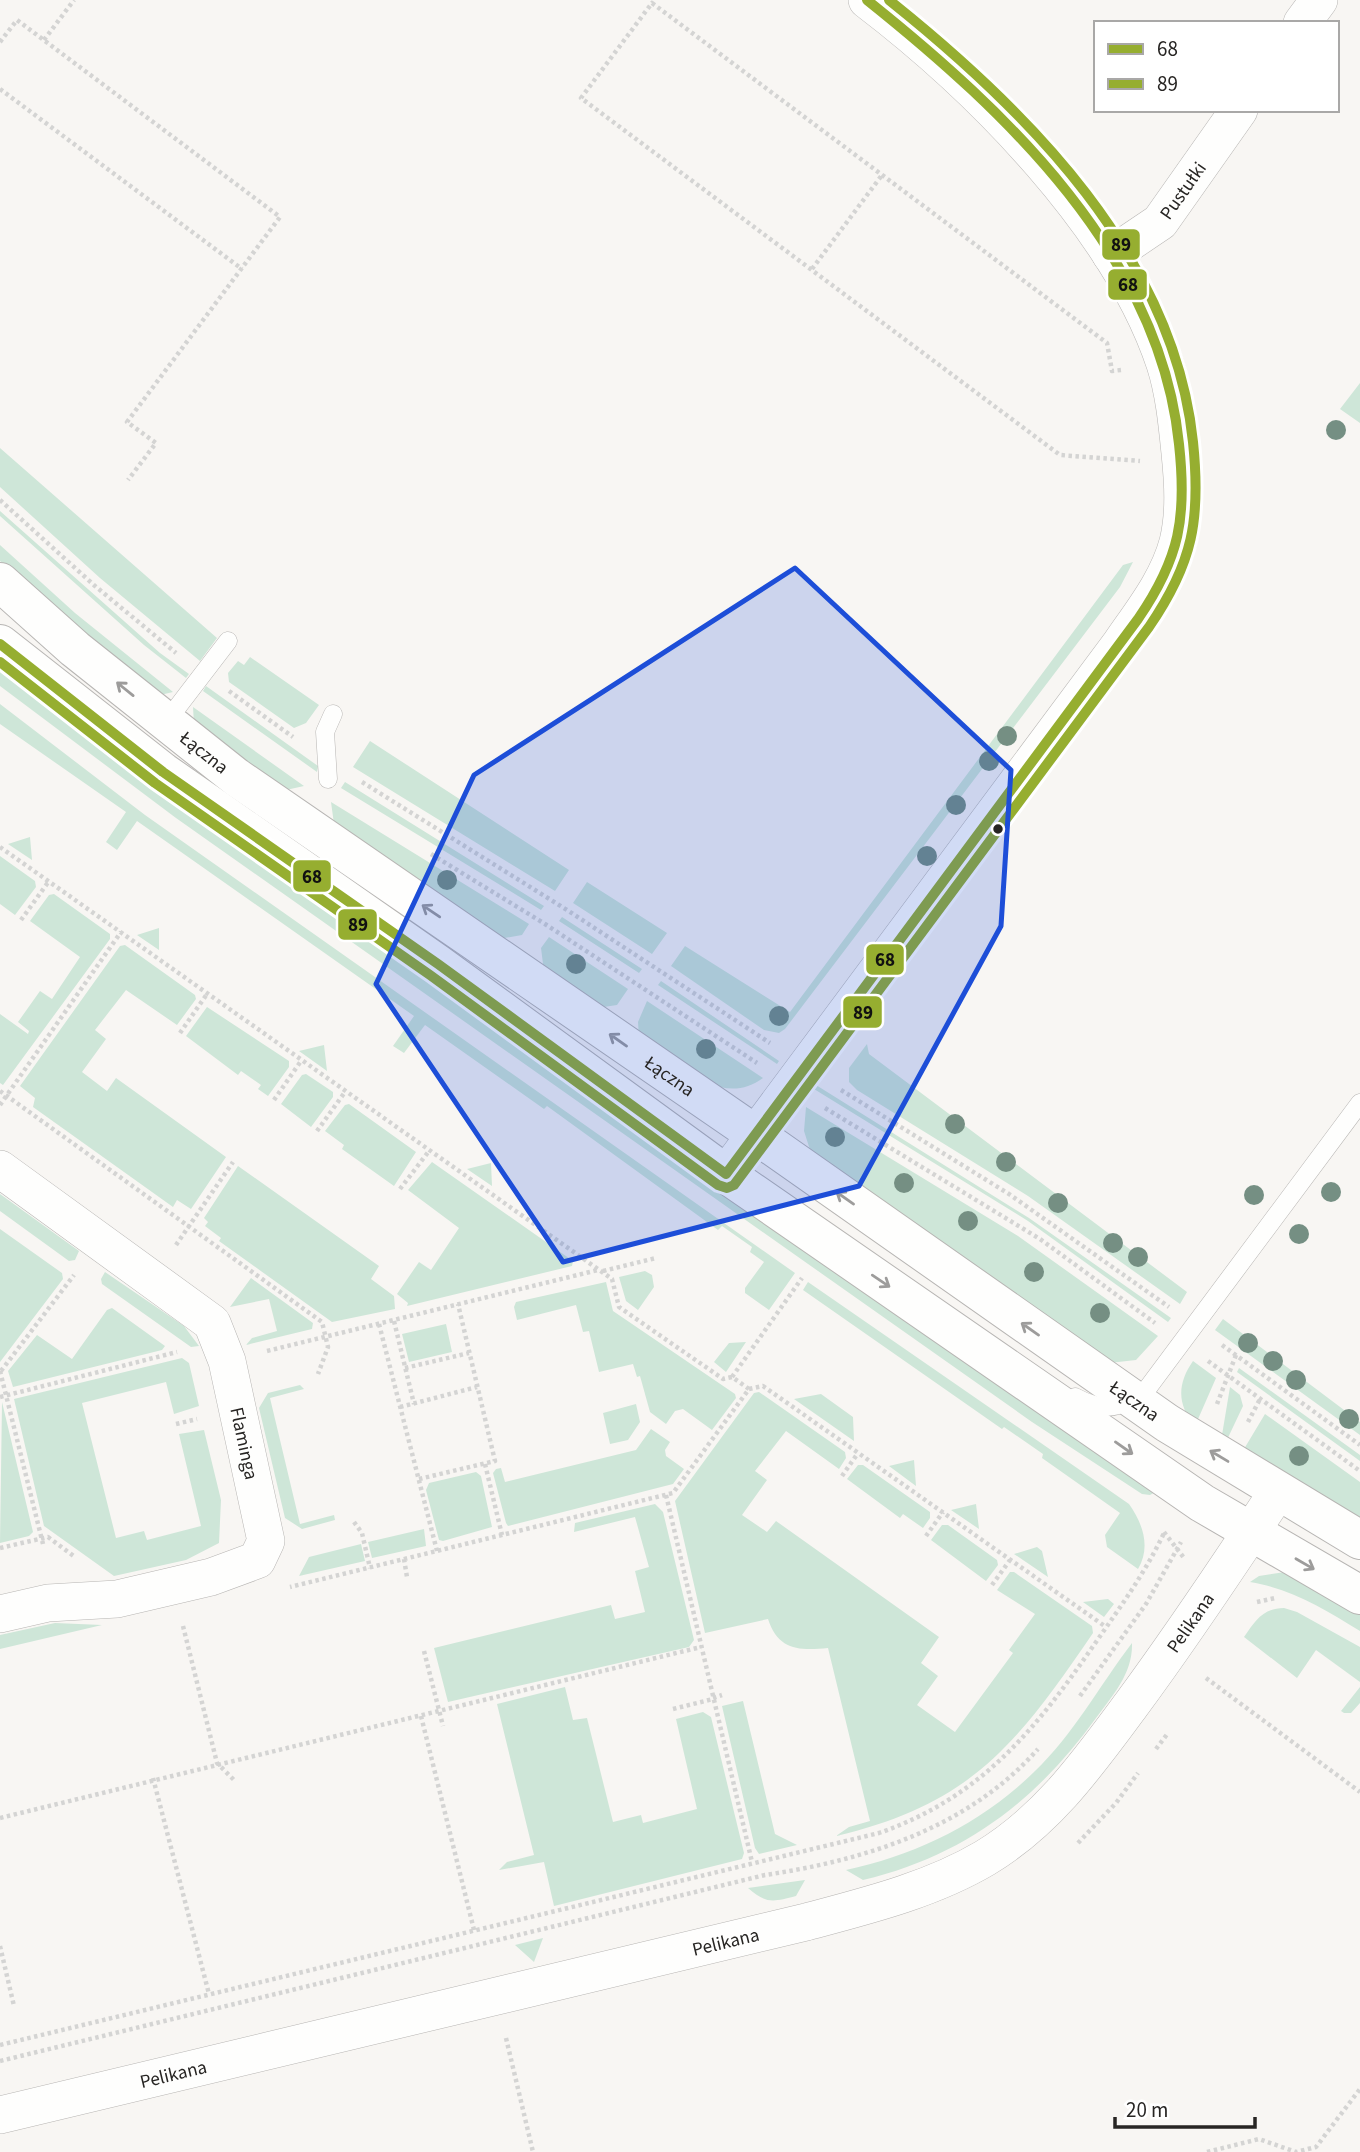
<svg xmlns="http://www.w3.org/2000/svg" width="1360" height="2152" font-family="'Source Sans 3',sans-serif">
  <rect width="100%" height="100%" fill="#f8f6f3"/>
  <path fill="#cee6d8" d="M1360 383V423L1340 409Z
    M0 448 217 638 200 661 100 578 0 487Z
    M0 511 160 653 189 674 186 678 144 645 0 516Z
    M0 545 75 613 173 692 156 696 0 561Z
    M1133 562 1120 587 785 1029 779 1033 764 1030 671 966 685 946 790 1012 1123 565Z
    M250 657 319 705 306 723 294 728 229 682 228 673 238 661 244 665Z
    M0 660 1157 1491 1150 1495 1142 1494 1032 1422 176 818 0 686Z
    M206 686 318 766 317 772 203 691Z
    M0 704 145 815 795 1273 769 1310 745 1293V1288L764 1262 750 1252 752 1247 722 1226 718 1230 547 1106 544 1109 425 1025 404 1053 393 1046 414 1016 137 821 117 850 106 842 126 812 0 724Z
    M193 707 304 786 286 790 194 724Z
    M370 741 569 870 555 891 353 767Z
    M345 782 544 906 541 910 341 788Z
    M331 802 529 924 522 935 499 939 334 824Z
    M30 837 32 860 8 844Z
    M0 856 35 881 36 887 15 915 0 904Z
    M587 882 667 933 652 954 573 903Z
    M54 894 110 934V939L3 1085 0 1083V1014L28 1034 29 1031 18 1022 40 991 52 999 80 957 30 921 49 895Z
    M562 917 642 969 639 973 559 921Z
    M159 928V950L137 935Z
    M549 937 628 989 617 1005 597 1008 544 972 541 948Z
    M125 945 195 995 196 999 177 1025 126 990 95 1030 106 1039 82 1072 107 1091 116 1078 226 1157 191 1209 177 1200 173 1207 33 1107 35 1098 20 1086 120 946Z
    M661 981 779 1061 777 1064 658 985Z
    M647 1001 763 1078C721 1110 673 1061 639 1038L638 1022Z
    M207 1007 289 1061V1067L268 1096 258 1089 261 1085 241 1071 238 1075 186 1036Z
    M867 1044 869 1054 1187 1292 1180 1304 1028 1196 857 1090 849 1082V1068Z
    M324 1045 327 1071 299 1051Z
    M306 1074 333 1092V1097L311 1127 281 1104 302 1075Z
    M816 1085 1029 1218 1171 1318 1168 1322 1028 1221 814 1089Z
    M349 1104 416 1152 394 1186 342 1149 344 1145 325 1131 345 1105Z
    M806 1107 1018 1236 1158 1336 1136 1360 1109 1363 811 1153 804 1131Z
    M432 1162 573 1261 572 1266 407 1306 408 1303 397 1294 419 1262 431 1270 459 1228 408 1190Z
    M491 1163 492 1186 467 1169Z
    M238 1166 379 1266 371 1279 394 1296 395 1309 332 1322 219 1241 221 1238 205 1226 208 1222 204 1218Z
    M0 1194 79 1251 75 1260 69 1261 0 1211Z
    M0 1229 62 1273 63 1279 0 1362Z
    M645 1271 652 1275 654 1287 638 1310 626 1301 619 1277Z
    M105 1272 184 1326 199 1346 191 1347 102 1284 101 1279Z
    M251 1278 313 1323 312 1329 246 1345 252 1338 277 1331 269 1299 230 1307Z
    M606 1282 613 1311 735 1394 736 1398 712 1430 683 1409 675 1411 666 1424 650 1412 640 1376 637 1377 633 1364 599 1372 589 1331 583 1332 576 1305 517 1320 514 1307 516 1302Z
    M808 1282 1129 1504C1143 1524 1151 1547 1138 1569L1107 1547 1105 1535 1120 1513 1042 1458 1043 1454 1004 1427 1002 1429 803 1290Z
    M112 1308 165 1346 162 1350 13 1387 8 1371 37 1335 72 1359 107 1310Z
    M1223 1319 1360 1422V1435L1215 1330Z
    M446 1324 452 1352 409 1362 402 1334Z
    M746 1342 726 1372 714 1362 729 1343Z
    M182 1358 189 1363 199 1406 174 1414 166 1382 82 1403 116 1538 144 1531 147 1540 201 1526 179 1434 204 1430 221 1500 219 1543 186 1560 114 1576 44 1526 14 1399Z
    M1193 1361 1216 1378 1195 1426C1177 1405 1177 1384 1193 1361Z
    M1239 1368 1360 1455V1461L1237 1372Z
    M300 1385 304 1389 270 1398 300 1524 334 1515 335 1520 302 1529 285 1518 259 1408 268 1393Z
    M1230 1387 1240 1395 1243 1406 1225 1444 1221 1441Z
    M759 1392 845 1452 846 1458 839 1469 786 1431 755 1471 767 1480 742 1515 767 1532 776 1521 939 1637 921 1663 938 1676 917 1705 955 1732 1013 1653 1009 1650 1035 1614 997 1590 1010 1572H1014L1092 1626 1093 1633C1017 1744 972 1804 836 1836L849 1827 870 1821 828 1648C799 1651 778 1650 768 1619L705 1633 675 1501 754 1393Z
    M821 1394 853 1417 854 1441 794 1399Z
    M2 1402 33 1532 29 1536 0 1543Z
    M636 1404 640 1422 628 1440 610 1444 603 1413Z
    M1265 1414 1360 1482V1525L1241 1454Z
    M651 1429 670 1442 665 1450 666 1456 684 1469 673 1484 508 1526 506 1523 493 1473 496 1469 501 1468 505 1482 636 1450Z
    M914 1460 916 1486 889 1466Z
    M858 1465H863L930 1512V1518L923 1528 903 1514 900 1518 847 1479Z
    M476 1472 481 1476 492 1527 443 1541 439 1540 426 1490 429 1483Z
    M655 1504 663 1512 694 1640 689 1647 448 1702 434 1648 611 1605 615 1619 645 1612 635 1571 649 1567 635 1517 574 1532 575 1523Z
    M976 1504 979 1529 951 1510Z
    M942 1525H948L997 1560 998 1565 986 1581 931 1540Z
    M424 1529 426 1546 372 1558 368 1542Z
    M361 1544 365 1561 299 1576 309 1557Z
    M1037 1547 1042 1551 1048 1577 1014 1554Z
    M1285 1572 1360 1608V1631C1324 1609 1292 1589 1250 1582L1259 1576Z
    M1108 1599 1114 1604 1104 1617 1083 1602Z
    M1284 1608 1297 1612 1360 1647V1682L1316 1650 1297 1678 1244 1637C1255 1621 1263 1608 1284 1608Z
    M55 1623 102 1625 0 1649V1635Z
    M1132 1643C1133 1673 1113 1695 1096 1718 1036 1801 964 1856 863 1880L846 1870C916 1855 982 1823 1034 1772 1073 1735 1100 1685 1132 1643Z
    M565 1687 573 1720 587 1718 613 1822 641 1815 643 1823 697 1809 676 1719 703 1712 711 1717 744 1853 742 1859 554 1906 544 1862 499 1870 507 1862 534 1855 497 1704Z
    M1360 1687V1703L1351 1713H1344L1341 1711Z
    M743 1701 775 1834 797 1845 759 1854 755 1848 722 1706Z
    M805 1880 796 1896C773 1902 766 1904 748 1888Z
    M543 1938 534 1962 515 1945Z"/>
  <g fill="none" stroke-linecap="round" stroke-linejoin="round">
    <defs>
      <path id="lane" d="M166 722 228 641
        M328 779 325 732 333 714
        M1075 1397C1103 1412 1117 1409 1144 1393L1360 1103"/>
      <g id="street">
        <path d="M1302 23 1319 0"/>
        <path id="s1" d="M1111 255 1160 222 1239 110"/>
        <path id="s2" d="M0 1169 212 1323 227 1361 266 1541 257 1560 211 1577 117 1599 48 1603 0 1614"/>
        <path d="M726 1174 1121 643C1143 611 1168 580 1178 542 1185 513 1183 482 1180 453 1177 423 1174 392 1165 364 1119 226 981 87 867 0"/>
        <path id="s3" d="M0 2115 806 1922C866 1906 931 1890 985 1858 1048 1820 1088 1763 1131 1705 1182 1636 1230 1564 1278 1491"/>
      </g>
      <g id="secondary">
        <path id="s4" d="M0 582 75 649 236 777 755 1134 1167 1423 1360 1540"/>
        <path d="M0 644 163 772 438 964 726 1174 1202 1503 1360 1595"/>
      </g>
    </defs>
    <use href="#lane" stroke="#b7b5b3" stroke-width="19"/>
    <use href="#street" stroke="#b7b5b3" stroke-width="38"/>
    <use href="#secondary" stroke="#b7b5b3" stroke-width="40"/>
    <path stroke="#d4d4d3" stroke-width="4.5" stroke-dasharray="3.5 3.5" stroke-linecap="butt" d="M44 40 74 0
      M0 42 17 20 280 217 127 422 156 443 128 480
      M0 89 242 269
      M812 269 882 175
      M1121 370 1112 371 1107 343 652 3 581 98 1060 455 1140 461
      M0 500 95 586 176 653
      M229 691 293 737
      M362 782 567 910 770 1043
      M0 847 612 1279 619 1307 723 1379 732 1377 749 1389 673 1493 290 1587
      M431 854 545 924 757 1063
      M21 920 49 881
      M180 1033 207 994
      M841 1090 1009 1194 1169 1307
      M0 1091 322 1322 328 1347 318 1374
      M274 1100 301 1061
      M0 1105 121 932
      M825 1108 1040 1239 1155 1323
      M317 1131 345 1092
      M400 1189 429 1151
      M176 1245 233 1162
      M603 1271 656 1258
      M394 1321 414 1404
      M379 1324 437 1551
      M1222 1345 1360 1445
      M267 1351 598 1270
      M1208 1361 1360 1471
      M405 1368 469 1353
      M0 1371 43 1544
      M1 1371 74 1275
      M732 1377 802 1278
      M749 1389 763 1386 1106 1627
      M0 1397 177 1352
      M1217 1404 1236 1355
      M400 1407 477 1387
      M1248 1422 1260 1399
      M176 1424 197 1419
      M485 1464 502 1535
      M842 1476 858 1453
      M419 1479 495 1461 458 1304
      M666 1495 752 1862
      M354 1522 362 1533 370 1568
      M1164 1532 1184 1558
      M926 1536 943 1512
      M0 1548 48 1537 75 1557
      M404 1559 407 1577
      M992 1585 1010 1560
      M1257 1602 1275 1598
      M183 1626 217 1763 235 1781
      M424 1651 443 1726
      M1206 1678 1360 1792
      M1080 1696 1146 1604 1181 1542
      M713 1698 722 1695
      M673 1709 713 1699
      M421 1716 474 1930
      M1156 1749 1168 1733
      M153 1778 209 1994
      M0 1818 701 1647
      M1078 1843 1116 1803 1138 1773
      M0 1946 14 2006
      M506 2038 533 2152
      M0 2045 879 1833C982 1797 1036 1729 1096 1642 1121 1606 1145 1573 1164 1533
      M0 2061 765 1875C866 1860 968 1828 1038 1749
      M1207 2152 1259 2139 1296 2152 1316 2147 1360 2089"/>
    <use href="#lane" stroke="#fefefd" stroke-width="18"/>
    <use href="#street" stroke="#fefefd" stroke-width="37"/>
    <use href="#secondary" stroke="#fefefd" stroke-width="38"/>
    <defs>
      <path id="bus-1" d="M0 644 163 772 438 964 726 1174 1138 619C1180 558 1187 517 1179 444 1160 256 1007 112 867 0"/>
      <path id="bus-2" d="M0 662 155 783 430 975 718 1185 727 1188 734 1185 1149 627C1193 563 1201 519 1193 442 1174 257 1028 111 889 0"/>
    </defs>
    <use href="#bus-1" stroke="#fff" stroke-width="16"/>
    <use href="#bus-2" stroke="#fff" stroke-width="16"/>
    <use href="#bus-1" stroke="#96ae30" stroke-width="10"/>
    <use href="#bus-2" stroke="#96ae30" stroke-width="10"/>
  </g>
  <g fill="#758f83">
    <circle cx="1336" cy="430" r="10"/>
    <circle cx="1007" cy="736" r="10"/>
    <circle cx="989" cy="761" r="10"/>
    <circle cx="956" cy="805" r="10"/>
    <circle cx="927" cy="856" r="10"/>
    <circle cx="447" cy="880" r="10"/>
    <circle cx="576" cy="964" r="10"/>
    <circle cx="779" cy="1016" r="10"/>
    <circle cx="706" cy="1049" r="10"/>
    <circle cx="955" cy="1124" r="10"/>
    <circle cx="835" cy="1137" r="10"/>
    <circle cx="1006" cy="1162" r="10"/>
    <circle cx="904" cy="1183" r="10"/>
    <circle cx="1331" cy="1192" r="10"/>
    <circle cx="1254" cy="1195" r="10"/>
    <circle cx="1058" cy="1203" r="10"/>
    <circle cx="968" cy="1221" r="10"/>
    <circle cx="1299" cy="1234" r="10"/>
    <circle cx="1113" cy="1243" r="10"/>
    <circle cx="1138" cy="1257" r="10"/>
    <circle cx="1034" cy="1272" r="10"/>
    <circle cx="1100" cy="1313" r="10"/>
    <circle cx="1248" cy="1343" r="10"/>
    <circle cx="1273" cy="1361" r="10"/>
    <circle cx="1296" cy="1380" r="10"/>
    <circle cx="1349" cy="1419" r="10"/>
    <circle cx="1299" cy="1456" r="10"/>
  </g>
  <defs><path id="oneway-shaft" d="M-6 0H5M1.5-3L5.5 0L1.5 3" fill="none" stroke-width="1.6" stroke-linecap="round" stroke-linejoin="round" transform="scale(1.75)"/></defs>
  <g stroke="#9d9c9b">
    <use href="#oneway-shaft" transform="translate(125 689) rotate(-141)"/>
    <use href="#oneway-shaft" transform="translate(431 911) rotate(-146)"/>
    <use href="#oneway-shaft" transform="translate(618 1040) rotate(-145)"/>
    <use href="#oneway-shaft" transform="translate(845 1198) rotate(-145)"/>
    <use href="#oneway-shaft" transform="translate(881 1281) rotate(34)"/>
    <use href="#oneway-shaft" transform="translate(1030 1329) rotate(-145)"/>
    <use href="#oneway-shaft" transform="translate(1124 1448) rotate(35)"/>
    <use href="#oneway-shaft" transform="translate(1219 1456) rotate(-149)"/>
    <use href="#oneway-shaft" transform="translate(1305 1564) rotate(30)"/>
  </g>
  <path fill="#1d4ed8" fill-opacity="0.2" stroke="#1d4ed8" stroke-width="5" stroke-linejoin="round" d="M795 568 1011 770 1001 926 859 1186 563 1262 376 984 474 775Z"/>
  <circle fill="#272523" stroke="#fff" stroke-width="2.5" cx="998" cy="829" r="6"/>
  <g text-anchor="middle" stroke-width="7" stroke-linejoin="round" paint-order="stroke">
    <g font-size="19" fill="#272523" stroke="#fff">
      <text dy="7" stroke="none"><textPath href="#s1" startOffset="98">Pustułki</textPath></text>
      <text dy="7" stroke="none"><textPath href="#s4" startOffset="266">Łączna</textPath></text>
      <text dy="7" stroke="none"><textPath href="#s4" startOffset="833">Łączna</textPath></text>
      <text dy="7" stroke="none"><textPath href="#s4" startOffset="1400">Łączna</textPath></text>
      <text dy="7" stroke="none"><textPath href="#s2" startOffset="387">Flaminga</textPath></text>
      <text dy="7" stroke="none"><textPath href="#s3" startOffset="1334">Pelikana</textPath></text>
      <text dy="7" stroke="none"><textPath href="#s3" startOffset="746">Pelikana</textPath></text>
      <text dy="7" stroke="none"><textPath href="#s3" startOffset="178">Pelikana</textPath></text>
    </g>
  </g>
  <g stroke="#fff" stroke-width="2.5">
    <rect x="1101" y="228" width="40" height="33" rx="7" fill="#96ae30"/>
    <rect x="1107" y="268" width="41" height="33" rx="7" fill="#96ae30"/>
    <rect x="292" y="859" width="40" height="34" rx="7" fill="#96ae30"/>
    <rect x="337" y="908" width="41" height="33" rx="7" fill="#96ae30"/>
    <rect x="865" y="943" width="40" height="33" rx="7" fill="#96ae30"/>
    <rect x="842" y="995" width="41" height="34" rx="7" fill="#96ae30"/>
  </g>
  <g font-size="19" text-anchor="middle" font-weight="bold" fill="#111">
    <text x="1121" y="251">89</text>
    <text x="1128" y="291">68</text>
    <text x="312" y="883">68</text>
    <text x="358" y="931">89</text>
    <text x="885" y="966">68</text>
    <text x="863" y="1019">89</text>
  </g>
  <rect x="1094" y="21" width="245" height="91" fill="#ffffff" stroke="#a9a8a7" stroke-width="2"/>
  <rect x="1108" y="44" width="35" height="10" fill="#96ae30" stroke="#a9a8a7" stroke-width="2"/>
  <text x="1157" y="56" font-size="21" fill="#272523">68</text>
  <rect x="1108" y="79" width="35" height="10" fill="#96ae30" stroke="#a9a8a7" stroke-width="2"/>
  <text x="1157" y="91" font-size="21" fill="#272523">89</text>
  <path d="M1115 2117v10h140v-10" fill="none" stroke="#272523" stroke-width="3.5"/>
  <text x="1126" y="2117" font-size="21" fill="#272523" stroke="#ffffff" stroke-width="5" paint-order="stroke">20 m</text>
</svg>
